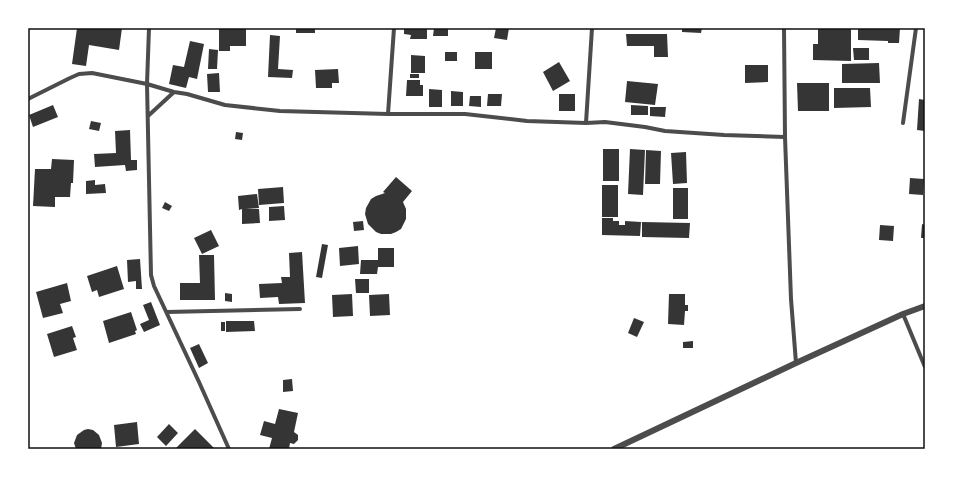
<svg xmlns="http://www.w3.org/2000/svg" width="953" height="477" font-family="'Exo 2',sans-serif">
  <rect width="100%" height="100%" fill="#fff"/>
  <path fill="#353535" d="M77 28H122L119 50 89 45 86 66 72 64Z
    M219 28H246V46H230V51H219Z
    M296 28H315V33H296Z
    M404 28H427V39H410L411 35 404 34Z
    M434 28H448V36H433Z
    M496 28H509L507 40 494 38Z
    M682 28H702L701 33 682 32Z
    M818 28H851V61L813 60V44H818Z
    M858 28H900L899 43H888V41L858 40Z
    M626 34H667L668 57H654V46H627Z
    M270 35 280 36 278 69 293 70 292 78 268 77Z
    M190 41 204 44 197 79 189 77 186 88 169 84 173 65 184 67Z
    M853 48H869V60H854Z
    M209 49 218 50 217 69H208Z
    M445 52H457V61H445Z
    M475 52H492V69H475Z
    M411 55 425 56V73H411Z
    M559 62 570 81 553 91 543 72Z
    M879 63 880 83H842V64Z
    M745 65H768V82L745 83Z
    M338 69 339 83H332V88H316L315 70Z
    M219 73 220 92H208L207 74Z
    M410 74H419V78H410Z
    M407 80H420V85H423V96H406Z
    M627 81 658 84 655 105 625 102Z
    M797 83H829V111H798Z
    M834 88H870L871 107 834 108Z
    M429 89 442 90V107H429Z
    M451 91 463 92V106H451Z
    M488 94H502L501 106H487Z
    M559 94H575V111H559Z
    M470 96H481V107L469 106Z
    M919 99 925 100V131L917 130Z
    M53 105 58 117 33 127 29 115Z
    M631 105 648 106V115H631Z
    M650 107H666L665 117 650 116Z
    M91 121 101 123 99 131 89 129Z
    M130 130 131 160H137V170L126 171 125 165 95 167 94 154 116 153 115 131Z
    M236 132 243 133 242 140 235 139Z
    M603 149H619V181H603Z
    M630 149 645 150 643 195 628 194Z
    M646 150 661 151 660 184H645Z
    M686 152 687 183 673 184 671 153Z
    M52 159 74 160 73 183H71L70 197H55V207L33 206 35 169H51Z
    M396 177 412 191 403 202 406 209V219L401 229 396 232 391 234H381L376 232 368 224 365 214 366 208 371 199 376 196 385 193 383 192Z
    M910 178 924 179 923 195 909 194Z
    M95 180V185L105 184 106 193 86 194V181Z
    M602 185H618V217H602Z
    M283 187 284 203 259 205 258 189Z
    M673 188H688V219H673Z
    M257 194 259 208 246 209H259L260 223 242 224V209L239 210 238 196Z
    M165 202 172 206 169 211 162 208Z
    M284 206 285 220 269 221V207Z
    M602 218H613V221H619V225H625V221L641 222 640 236 602 235Z
    M363 221 364 230 354 231 353 222Z
    M642 222 690 223 689 238 642 237Z
    M922 224 925 225V238H921Z
    M880 225 894 226 893 241 879 240Z
    M211 230 219 246 202 254 194 238Z
    M322 244 328 245 322 278 316 277Z
    M358 246 359 264 340 266 339 248Z
    M378 248H394V267H378L377 274H360L361 260H378Z
    M302 252 305 303 279 304 278 297 260 298 259 284 282 283 281 277H290L289 253Z
    M199 255H214L215 300H180V283H200Z
    M140 259 142 289H136V281L128 282 127 260Z
    M117 266 124 289 99 297 97 290 92 292 87 276Z
    M355 279H369V293H356Z
    M67 283 71 301 60 304 63 313 43 318 36 292Z
    M225 293 232 294V302L225 301Z
    M352 294 353 316 333 317 332 295Z
    M389 294 390 315 370 316 369 295Z
    M669 294H685V305H688V311H685L684 325 668 324Z
    M151 302 160 325 144 332 140 324 149 320 143 305Z
    M131 312 137 330 135 331 136 334 109 343 103 321Z
    M634 318 644 322 637 337 628 333Z
    M226 321H254L255 331 226 332Z
    M221 322H225V331H221Z
    M72 326 76 337 73 338 77 350 54 357 47 334Z
    M693 341V348H683V342Z
    M199 344 208 363 199 368 190 348Z
    M292 379 293 391 283 392V380Z
    M279 409 298 413 294 432 298 435V440L294 444 290 443 289 449H269L272 438 260 435 264 421 275 424Z
    M137 422 139 444 116 447 114 425Z
    M169 424 178 433 166 446 157 437Z
    M88 429 93 430 99 435 102 443 101 449H76L74 443 77 435 84 430Z
    M195 429 215 449H175Z"/>
  <g fill="none" stroke-linecap="round" stroke-linejoin="round">
    <path stroke="#4c4c4c" stroke-width="4" d="M149 28 147 84 151 275 154 286 199 382 229 449
      M28 99 70 78 79 74 92 73 147 84 174 92 187 94 225 105 280 111 388 114H465L527 121 586 123 605 122 645 127 665 131 724 135 785 137 784 28
      M388 114 394 28
      M148 116 174 92
      M586 123 592 28
      M903 123 916 28
      M785 137 791 299 796 363
      M167 312 300 309
      M903 314 925 367"/>
    <path stroke="#4c4c4c" stroke-width="6" d="M614 449 796 363 903 314 925 306"/>
  </g>
  <rect width="953" height="477" fill="none" stroke="#ffffff" stroke-width="58"/>
  <rect x="29" y="29" width="895" height="419" fill="none" stroke="#111" stroke-width="1.5"/>
</svg>
